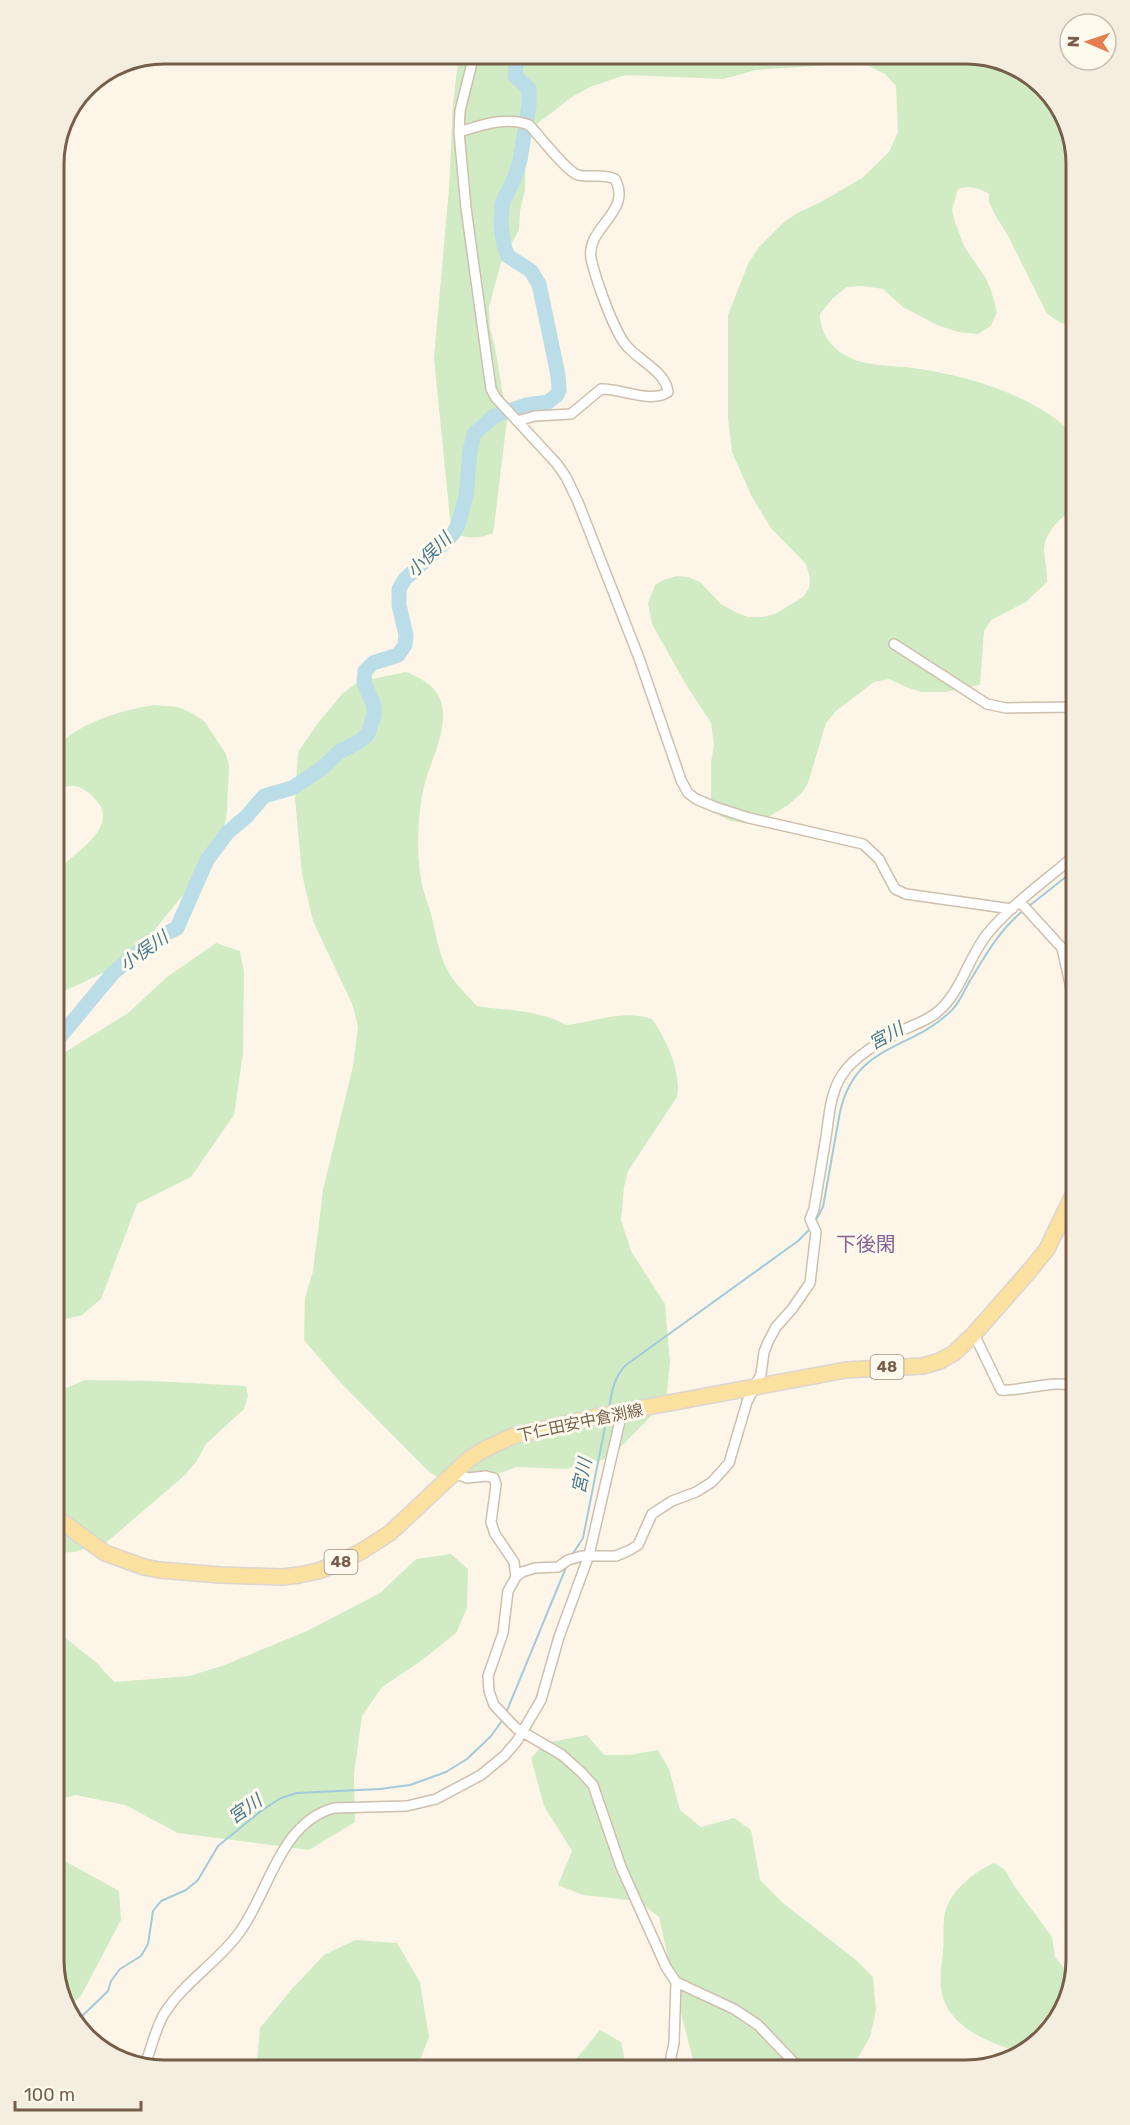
<svg xmlns="http://www.w3.org/2000/svg" width="1130" height="2125" font-family="Rubik,'Noto Sans JP',sans-serif">
  <rect width="100%" height="100%" fill="#fdf6e8"/>
  <path fill="#d1ebc5" d="M459 54H973L1027 73 1067 122 1076 165V325L1061 323 1047 314 1007 234 994 213 989 202V194C979 188 970 185 958 189L952 210 955 222 964 246 985 277 991 290 997 312 991 326 978 334 958 332 937 325 903 307 883 289 862 286 847 287 833 298 820 314C820 331 830 347 845 355 865 367 891 365 913 368 966 375 1039 396 1076 437V508C1062 516 1045 531 1044 549 1044 560 1048 570 1047 582L1026 602 991 620 984 631 980 685 945 692H921L906 687 889 679 874 682 836 711 826 723 808 783 802 793 788 805 756 825 731 821 720 816 711 803V762L714 745 711 723 685 683 652 624 648 603 655 585 663 580 677 576 688 577 700 582 721 604 735 612 748 617H762L775 614 803 597 809 588 810 578 806 564 771 528 752 497 732 452 728 418V315L748 264 759 247 783 223 797 213 819 203 862 178 889 152 898 132 896 86 885 74 869 66 846 64 756 70 723 79 625 75 590 87 572 97 533 127 526 140 525 190 520 211 519 230 501 263 489 307 490 328 495 347 507 420 494 527 493 533C480 539 461 540 451 529L434 358 449 188 453 103Z
    M406 672C420 678 434 684 440 699 450 723 433 756 426 779 417 810 415 861 424 892 426 900 429 906 431 914 436 933 438 953 448 971 455 984 467 995 477 1006 507 1011 538 1009 566 1025 595 1022 622 1009 652 1019 666 1038 682 1074 677 1097L628 1171 624 1187 621 1220 631 1251 665 1304 670 1362 667 1393 661 1406 610 1458 566 1469 517 1467 483 1479 464 1482 442 1480 428 1471 340 1382 304 1340 305 1298 313 1271 323 1190 353 1066 358 1027 353 1006 313 921 302 874 295 799 298 752 318 723 342 694 358 682Z
    M154 705 178 707 192 713 205 722 226 754 229 766 227 812 223 833 212 855 188 889 143 944 105 972 54 996V873C70 856 117 830 99 804 95 798 88 791 81 788 71 783 64 789 54 786V748C82 722 117 711 154 705Z
    M216 943 240 951 244 972 243 1054 234 1115 191 1177 137 1204 101 1299 82 1315 54 1322V1055L67 1051 128 1013 167 977Z
    M85 1380 153 1381 246 1386 248 1396 244 1409 206 1444 196 1462 185 1475 107 1542 74 1552 54 1553V1400L66 1388Z
    M451 1554 468 1569 467 1608 456 1633 421 1661 382 1687 362 1716 354 1774 355 1822 309 1850 178 1833 125 1805 75 1795 54 1802V1629L97 1663 114 1682 189 1676 222 1666 307 1631 380 1593 416 1559Z
    M587 1735 604 1755H629L658 1750 669 1769 680 1810 701 1827 734 1818 751 1830 760 1880 783 1903 856 1960 873 1977 876 2010 870 2037 855 2063 860 2071H696L676 1994 659 1917 638 1901 583 1895 558 1885 572 1851 544 1806 531 1758 545 1743Z
    M54 1855 119 1891 121 1920 81 1996 67 2008 63 2003 54 1960Z
    M994 1863 1005 1870 1015 1887 1052 1937 1055 1957 1068 1973 1069 1983 1057 2022 1021 2052C993 2045 957 2030 945 2003 938 1989 941 1967 943 1952 944 1941 943 1930 944 1919 946 1894 973 1872 994 1863Z
    M355 1940 397 1943 420 1982 429 2037 416 2071H256L260 2028 291 1990 324 1955Z
    M600 2030 621 2042 627 2071H559L577 2058Z"/>
  <g fill="none" stroke-linecap="round" stroke-linejoin="round">
    <path stroke="#a1cbd9" stroke-width="2" d="M1029 906 1076 869
      M815 1222 823 1207 840 1112C856 1042 910 1052 952 1010 960 1002 965 989 971 979 986 954 1001 928 1024 910
      M609 1408C612 1391 614 1377 626 1365L798 1241 810 1229
      M572 1555 583 1538 606 1422
      M506 1713 567 1565
      M77 2021 108 1991 111 1981 120 1969 141 1956 148 1944 153 1911 161 1901 186 1890 198 1880 218 1846 261 1811 281 1798 297 1793 380 1789 410 1785 446 1772 467 1759 491 1736 504 1718"/>
    <path stroke="#bbdde7" stroke-width="15" d="M54 1044 113 973 153 940 177 928 207 860 227 833 247 816 264 796 292 788 321 769 339 752 360 741 368 734 374 715V706L364 682 365 671 373 663 398 655 405 645 406 635 399 605V589L405 579 435 552 453 534 458 525 466 496 470 451 474 434 494 416 526 405 548 402 557 395 559 390 558 375 539 284 531 271 508 256 504 246 501 225 502 204 515 177 520 160 529 105V89L515 76 516 64 522 54"/>
    <defs>
      <path id="street" d="M471 54V67L460 111 459 132 466 208 491 389 496 398 557 464 566 477 578 502 639 658 681 780 688 793 696 799 715 807 749 818 863 844 879 859 895 889 906 894 1012 909
        M459 132C482 125 506 116 529 125 539 135 567 172 578 175 590 178 603 173 615 179 633 212 586 227 591 258 595 278 613 328 625 344 637 360 666 371 668 392 652 404 620 388 601 389L571 414 535 416 517 421
        M894 644 987 704 1006 708 1076 707
        M1020 902 1062 948 1072 993 1076 1002
        M974 1334 1001 1390C1020 1392 1062 1377 1076 1388
        M455 1473 467 1478 486 1476 494 1478 496 1485 491 1522 495 1534 514 1562 516 1577 508 1591 503 1633 488 1676 489 1691 494 1705 516 1728 562 1755 581 1772 593 1785 621 1867 666 1967 676 1982 674 2043 668 2071
        M516 1577 522 1572 535 1568 558 1567 568 1560 582 1556H616L630 1550 638 1545 652 1514 672 1501 696 1492 712 1482 729 1463 747 1402 761 1374 764 1352 768 1342 776 1327 792 1309 810 1283 816 1232 810 1219 814 1209C818 1185 822 1161 826 1137 829 1117 830 1093 842 1075 854 1056 880 1042 899 1032 912 1025 925 1022 936 1013 961 994 968 957 988 933 1011 905 1045 881 1073 857L1076 852
        M676 1982 734 2009 758 2025 802 2071
        M144 2066C152 2049 154 2031 164 2014 183 1983 217 1963 239 1933 269 1893 279 1823 334 1808L407 1806 436 1799 481 1775 504 1756 517 1741 541 1700 559 1637 589 1555 622 1412"/>
      <path id="primary" d="M54 1516 105 1553 144 1567 159 1570 221 1575 282 1577 299 1575 318 1571 339 1563 362 1551 390 1533 469 1459 483 1450 513 1436 599 1416 846 1370 923 1366 940 1361 954 1353 974 1334 1031 1269 1047 1249 1076 1189"/>
    </defs>
    <use href="#street" stroke="#cfbfad" stroke-width="12"/>
    <use href="#primary" stroke="#dcd5d0" stroke-width="18"/>
    <use href="#street" stroke="#fff" stroke-width="9"/>
    <use href="#primary" stroke="#fbe1a0" stroke-width="15"/>
  </g>
  <g text-anchor="middle" stroke-width="6" stroke-linejoin="round" paint-order="stroke">
    <g fill="#fffaee" stroke="#a08d7c" stroke-width="1.5">
      <rect x="870.5" y="1355" width="33" height="24" rx="4.5"/>
      <rect x="324.5" y="1550" width="33" height="24" rx="4.5"/>
    </g>
    <g font-size="15" font-weight="bold" fill="#775e4b">
      <text x="887" y="1372">48</text>
      <text x="341" y="1567">48</text>
    </g>
    <g font-size="16" fill="#775e4b" stroke="#fffaee">
      <text transform="translate(580 1422) rotate(-12)" y="6">下仁田安中倉渕線</text>
    </g>
    <g font-size="18" font-style="italic" fill="#44798b" stroke="#fffaee">
      <text transform="translate(429 555) rotate(-45)" y="6">小俣川</text>
      <text transform="translate(144 951) rotate(-35)" y="6">小俣川</text>
      <text transform="translate(886 1036) rotate(-29)" y="6">宮川</text>
      <text transform="translate(582 1476) rotate(-78)" y="6">宮川</text>
      <text transform="translate(245 1809) rotate(-35)" y="6">宮川</text>
    </g>
    <g font-size="20" fill="#876393" stroke="#fffaee">
      <text x="866" y="1251">下後閑</text>
    </g>
  </g>
  <path d="M0 0H1130V2125H0ZM164 64H966A100 100 0 0 1 1066 164V1960A100 100 0 0 1 966 2060H164A100 100 0 0 1 64 1960V164A100 100 0 0 1 164 64Z" fill="#f4eee1" fill-rule="evenodd"/>
  <path fill="none" stroke="#775e4b" stroke-width="3" d="M164 64H966A100 100 0 0 1 1066 164V1960A100 100 0 0 1 966 2060H164A100 100 0 0 1 64 1960V164A100 100 0 0 1 164 64Z"/>
  <g transform="translate(1088 42) rotate(272)"><circle r="28" fill="#fffaee" stroke="#c9bcad" stroke-width="1.5"/>
  <path d="M0-4.5L10 22L0 15L-10 22Z" fill="#e77c4c"/>
  <text y="-9" font-size="16" font-weight="bold" text-anchor="middle" fill="#775e4b">N</text>
  </g>
  <path d="M15 2101v9h126v-9" fill="none" stroke="#775e4b" stroke-width="3"/>
  <text x="24" y="2101" font-size="18" fill="#775e4b" stroke="#fffaee" stroke-width="4.5" paint-order="stroke">100 m</text>
</svg>
